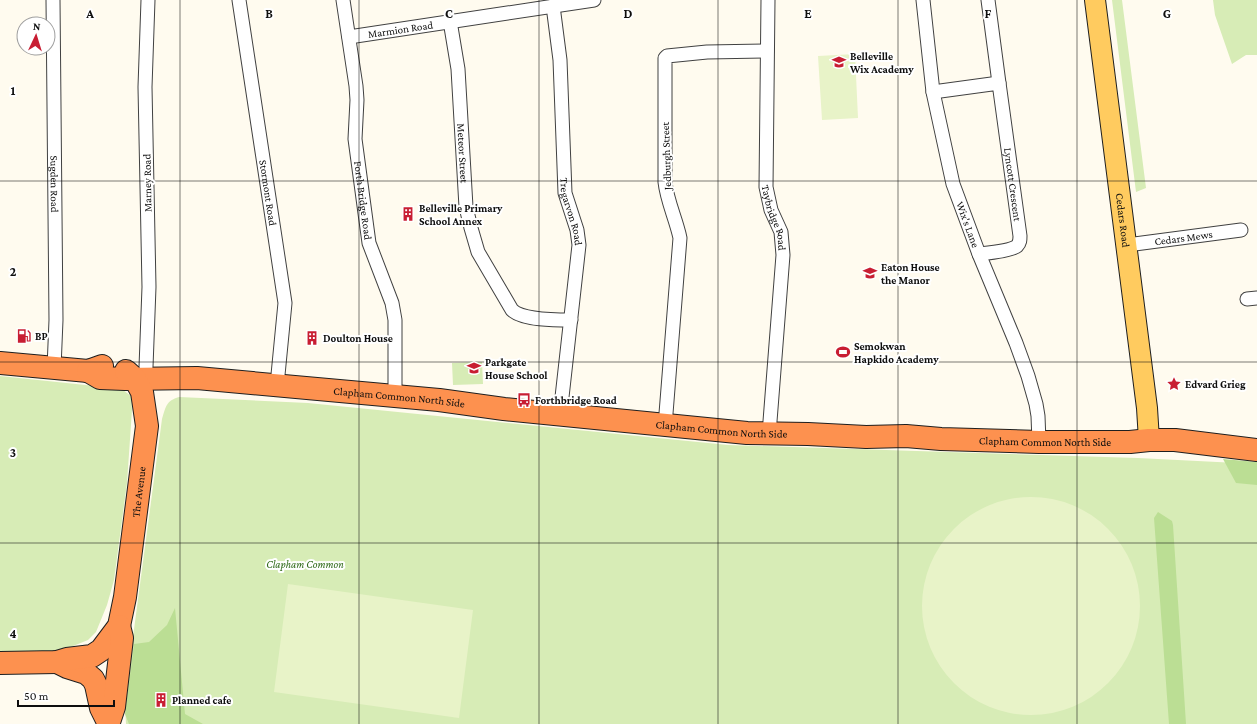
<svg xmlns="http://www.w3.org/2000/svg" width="1257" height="724" font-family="'Crimson Pro',serif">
  <rect width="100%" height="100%" fill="#fffbef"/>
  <path fill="#d7ecb6" d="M1112 0H1122L1146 188 1136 192Z
    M1213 0H1257V55H1246L1232 64 1215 15Z
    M482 362 483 384 453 385 452 363Z
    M0 376 114 388 123 390 131 396 132 410 127 483 114 580 107 605 96 632 88 640 73 646 55 651 0 652Z
    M179 397 308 403 728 445 1138 458 1257 464V724H126L125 706 129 667 162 419C166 406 166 401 179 397Z"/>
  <path fill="#bbde94" d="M1223 459 1257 462V485L1236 483Z
    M1158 512 1172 521 1173 525 1186 724H1169L1154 518Z
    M175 608 185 714 203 724H129L125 714 134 644 149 642 167 625Z"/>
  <path fill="#e8f3c8" d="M855 54 858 118 822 120 818 56Z
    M922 606a109 109 0 1 1 218 0a109 109 0 1 1-218 0Z
    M288 584 473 610 459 718 274 692Z"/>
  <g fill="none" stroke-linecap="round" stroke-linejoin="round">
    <defs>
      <g id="street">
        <path id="s1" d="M53 0 56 320 54 368"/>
        <path id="s2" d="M239 0 285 303 277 385"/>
        <path id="s3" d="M343 0 356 86 357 100 355 139 369 243 392 303 395 320V397"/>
        <path id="s4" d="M768 0 766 187 771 210 781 232 783 255 769 434"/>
        <path id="s5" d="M923 0 933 92 953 184 979 254 1016 343 1028 376 1036 404 1038 416 1039 442"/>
        <path d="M988 0 999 83"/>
        <path id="s6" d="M553 6 560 60 565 193 577 230 579 245 560 415"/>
        <path id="s7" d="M450 21 458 69 466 207 471 228 478 252 512 310C523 320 555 320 571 320"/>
        <path id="s8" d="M349 37 594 0"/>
        <path id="s9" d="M933 92 999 83 1020 236C1020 240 1020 243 1017 246 1011 251 988 253 979 254"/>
        <path id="s10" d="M1127 245 1241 230"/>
        <path d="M1247 299 1257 298"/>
        <path d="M146 367 149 287 145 87 148 0"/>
        <path d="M665 426 680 238C676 219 667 201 665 182V58L667 56 707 52 767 51"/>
      </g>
      <g id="primary">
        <path id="s11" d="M1095 0 1147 408 1149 440"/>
      </g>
      <g id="highway">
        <path d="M0 363 88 371 102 366"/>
        <path id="s12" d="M88 371 100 378 125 379 197 378 439 400 504 409 747 433 808 434 866 437 906 436 941 439 1039 442H1130L1149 440H1175L1257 450"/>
        <path d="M57 662 67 667 86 673 93 679 96 685 101 708 109 724"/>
        <path id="s13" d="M0 663 57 662 67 659 92 656 101 650 119 626 125 597 147 426 142 392 135 379 126 371"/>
        <path d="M109 722 114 707 122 638 119 626"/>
      </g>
    </defs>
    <use href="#street" stroke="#414141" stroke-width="15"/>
    <use href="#primary" stroke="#1f1f1f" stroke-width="22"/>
    <use href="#highway" stroke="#1f1f1f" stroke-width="24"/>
    <use href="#street" stroke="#fff" stroke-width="13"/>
    <use href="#primary" stroke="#ffcb5f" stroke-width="20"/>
    <use href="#highway" stroke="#fd914f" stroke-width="22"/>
  </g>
  <path fill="none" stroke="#0e0e0e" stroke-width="1" stroke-opacity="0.55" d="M180 0V724M359 0V724M539 0V724M718 0V724M898 0V724M1077 0V724M0 181H1257M0 362H1257M0 543H1257"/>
  <defs>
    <symbol id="school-bare" viewBox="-9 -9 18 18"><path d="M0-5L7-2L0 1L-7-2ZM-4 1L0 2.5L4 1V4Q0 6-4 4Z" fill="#c81d32" stroke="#fff" stroke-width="2.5" paint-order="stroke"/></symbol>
    <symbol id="building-bare" viewBox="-9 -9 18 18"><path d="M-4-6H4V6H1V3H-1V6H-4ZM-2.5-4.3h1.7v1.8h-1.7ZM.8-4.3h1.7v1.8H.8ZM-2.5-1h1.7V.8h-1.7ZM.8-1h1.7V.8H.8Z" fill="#c81d32" stroke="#fff" stroke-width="2.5" paint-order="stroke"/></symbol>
    <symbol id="fuel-bare" viewBox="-9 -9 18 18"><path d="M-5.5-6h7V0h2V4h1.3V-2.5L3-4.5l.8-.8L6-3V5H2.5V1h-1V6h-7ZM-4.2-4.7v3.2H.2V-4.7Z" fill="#c81d32" stroke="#fff" stroke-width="2.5" paint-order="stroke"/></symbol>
    <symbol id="stadium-bare" viewBox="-9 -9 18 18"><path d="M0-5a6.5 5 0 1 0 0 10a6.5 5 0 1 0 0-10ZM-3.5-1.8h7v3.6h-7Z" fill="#c81d32" stroke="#fff" stroke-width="2.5" paint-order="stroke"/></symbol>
    <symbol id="sight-bare" viewBox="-9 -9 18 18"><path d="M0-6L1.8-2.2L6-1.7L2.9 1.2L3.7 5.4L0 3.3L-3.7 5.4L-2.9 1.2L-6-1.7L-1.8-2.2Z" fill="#c81d32" stroke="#fff" stroke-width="2.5" paint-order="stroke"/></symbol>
    <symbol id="bus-bare" viewBox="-9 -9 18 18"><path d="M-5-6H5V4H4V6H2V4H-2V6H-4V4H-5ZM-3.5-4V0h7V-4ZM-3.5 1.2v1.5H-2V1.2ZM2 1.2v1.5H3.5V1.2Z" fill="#c81d32" stroke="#fff" stroke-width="2.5" paint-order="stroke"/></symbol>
  </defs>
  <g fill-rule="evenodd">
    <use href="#school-bare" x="829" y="52" width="20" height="20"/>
    <use href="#building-bare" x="398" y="204" width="20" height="20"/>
    <use href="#school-bare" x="860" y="263" width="20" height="20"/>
    <use href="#fuel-bare" x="14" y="326" width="20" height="20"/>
    <use href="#building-bare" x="302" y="328" width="20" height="20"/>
    <use href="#stadium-bare" x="833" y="342" width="20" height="20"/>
    <use href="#school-bare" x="464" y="358" width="20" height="20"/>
    <use href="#sight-bare" x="1164" y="374" width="20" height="20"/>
    <use href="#bus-bare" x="514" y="390" width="20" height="20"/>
    <use href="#building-bare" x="151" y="690" width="20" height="20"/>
  </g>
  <g text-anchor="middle" stroke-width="4" stroke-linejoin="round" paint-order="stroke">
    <g font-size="11" fill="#0e0e0e" stroke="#fff">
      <text dy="4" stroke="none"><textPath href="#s8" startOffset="52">Marmion Road</textPath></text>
      <text dy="4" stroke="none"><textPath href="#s7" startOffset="133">Meteor Street</textPath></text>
      <text transform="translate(666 156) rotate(-92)" y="4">Jedburgh Street</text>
      <text transform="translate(147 183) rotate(-91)" y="4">Marney Road</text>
      <text dy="4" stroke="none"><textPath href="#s1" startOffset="184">Sugden Road</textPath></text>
      <text dy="4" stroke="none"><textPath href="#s9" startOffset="169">Lyncott Crescent</textPath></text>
      <text dy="4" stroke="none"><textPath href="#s2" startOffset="195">Stormont Road</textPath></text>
      <text dy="4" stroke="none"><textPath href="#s3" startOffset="202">Forth Bridge Road</textPath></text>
      <text dy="4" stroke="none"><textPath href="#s6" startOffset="207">Tregarvon Road</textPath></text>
      <text dy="4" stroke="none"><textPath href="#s4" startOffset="219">Taybridge Road</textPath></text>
      <text dy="4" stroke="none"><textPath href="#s11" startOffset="222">Cedars Road</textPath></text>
      <text dy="4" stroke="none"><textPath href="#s5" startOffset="230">Wix's Lane</textPath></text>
      <text dy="4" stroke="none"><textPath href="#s10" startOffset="57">Cedars Mews</textPath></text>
      <text dy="4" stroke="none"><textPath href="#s12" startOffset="314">Clapham Common North Side</textPath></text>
      <text dy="4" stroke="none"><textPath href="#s12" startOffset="638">Clapham Common North Side</textPath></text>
      <text dy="4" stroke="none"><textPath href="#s12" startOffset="962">Clapham Common North Side</textPath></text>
      <text dy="4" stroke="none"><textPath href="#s13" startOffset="269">The Avenue</textPath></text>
    </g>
    <g font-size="11" font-weight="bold" fill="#0e0e0e" stroke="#fff" text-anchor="start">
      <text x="850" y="60">Belleville<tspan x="850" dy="13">Wix Academy</tspan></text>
      <text x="419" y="212">Belleville Primary<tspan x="419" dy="13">School Annex</tspan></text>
      <text x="881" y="271">Eaton House<tspan x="881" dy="13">the Manor</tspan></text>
      <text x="35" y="340">BP</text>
      <text x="323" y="342">Doulton House</text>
      <text x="854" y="350">Semokwan<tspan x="854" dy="13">Hapkido Academy</tspan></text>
      <text x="485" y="366">Parkgate<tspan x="485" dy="13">House School</tspan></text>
      <text x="1185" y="388">Edvard Grieg</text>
      <text x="535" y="404">Forthbridge Road</text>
      <text x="172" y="704">Planned cafe</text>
    </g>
    <g font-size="11" font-style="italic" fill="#316b1a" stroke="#fff">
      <text x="305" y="568">Clapham Common</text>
    </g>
  </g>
  <g font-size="13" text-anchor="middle" font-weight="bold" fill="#0e0e0e" stroke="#fff" stroke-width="4" stroke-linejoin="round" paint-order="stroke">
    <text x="90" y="18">A</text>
    <text x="269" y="18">B</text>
    <text x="449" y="18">C</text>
    <text x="628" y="18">D</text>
    <text x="808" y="18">E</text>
    <text x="988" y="18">F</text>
    <text x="1167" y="18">G</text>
    <text x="13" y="95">1</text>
    <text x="13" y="276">2</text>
    <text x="13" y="457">3</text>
    <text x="13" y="638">4</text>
  </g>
  <g transform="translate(36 36) rotate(4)"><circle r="19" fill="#ffffff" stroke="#9f9f9f"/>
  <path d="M0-3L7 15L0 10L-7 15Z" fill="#c81d32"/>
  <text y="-6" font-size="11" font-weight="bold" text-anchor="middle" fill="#0e0e0e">N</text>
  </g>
  <path d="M18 700v6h96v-6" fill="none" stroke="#0e0e0e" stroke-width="2"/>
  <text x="24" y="700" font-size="12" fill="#0e0e0e" stroke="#ffffff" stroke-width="3" paint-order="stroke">50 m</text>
</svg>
